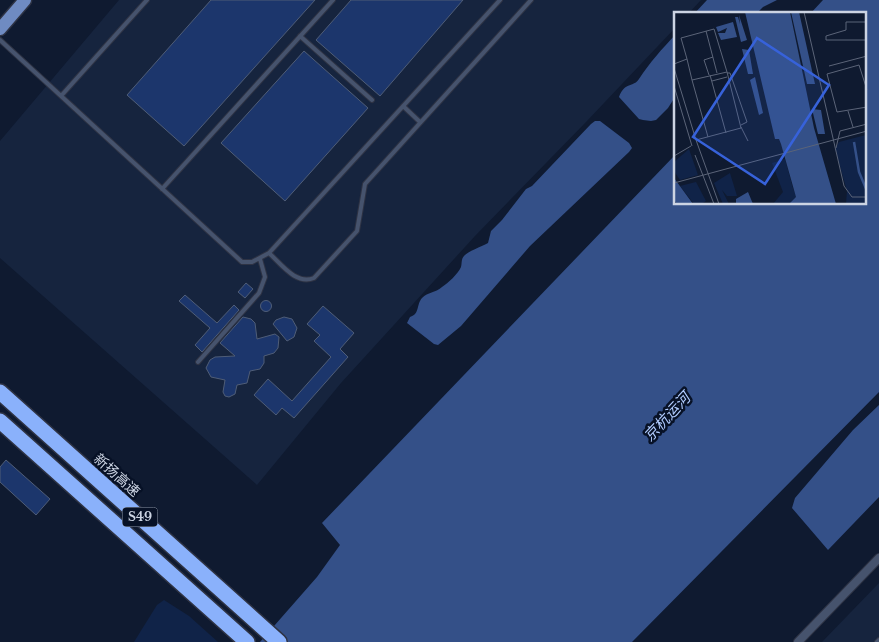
<svg xmlns="http://www.w3.org/2000/svg" width="879" height="642" font-family="'Libre Baskerville','Noto Sans SC',serif">
  <rect width="100%" height="100%" fill="#0f1a30"/>
  <path fill="#16243e" d="M119 0H701L688 14H675V28L586 122 475 236 341 383 257 485 0 258V141Z
    M879 583V642H822Z"/>
  <path fill="#102348" d="M164 600 189 616 218 642H134L157 605Z"/>
  <path fill="#345088" d="M707 0H777L763 7 756 14H694Z
    M823 0H879V392L632 642H260L317 577 340 545 322 523 675 155V204H865V14H810Z
    M675 35V97L668 108 656 120 651 121 643 120 639 119 619 97C625 81 633 88 639 79 650 62 662 49 675 35Z
    M595 121H600L629 143 632 148 629 152 530 246 461 326 438 345 434 344 407 323 410 317C420 314 416 305 422 298 428 292 435 293 442 287 448 283 458 274 461 267 462 264 461 259 464 256 468 251 481 247 488 243L491 231 502 220 526 189 532 186 591 124Z
    M879 405V497L828 550 792 508 795 498 853 430Z"/>
  <path fill="#1c366c" stroke="#4f5d77" d="M211 0H315L184 146 127 95Z
    M351 0H463L380 96 316 40Z
    M304 51 368 108 285 201 221 143Z
    M246 283 253 289 245 298 238 292Z
    M185 295 217 323 234 305 239 310 202 352 195 345 210 328 179 301Z
    M260.5 306a5.5 5.5 0 1 1 11 0a5.5 5.5 0 1 1-11 0Z
    M323 306 354 333 340 349 348 357 294 418 282 408 276 415 254 395 268 379 292 401 331 357 314 341 320 335 307 324Z
    M243 317 251 319 255 323 257 339 275 334 279 337 278 348 274 353 264 356V363L260 369 250 371 247 383 237 385 235 394 229 397 225 396 223 392 225 380 211 377 206 368 210 360 215 357 235 356 220 343Z
    M284 317 292 319 297 328 294 337 287 341 273 324 276 320Z
    M6 460 50 499 36 515 0 482V467Z"/>
  <g fill="none" stroke-linecap="round" stroke-linejoin="round">
    <defs>
      <path id="lane" d="M300 36 372 100
        M0 40 242 262H252L269 253 500 0
        M61 96 147 0
        M403 106 420 122
        M162 189 333 0
        M269 253C282 265 296 285 314 278L357 231 365 184 531 0
        M198 362 259 293 265 277 260 259
        M877 642 879 640"/>
      <path id="street" d="M798 642 879 558"/>
      <path id="primary" d="M0 29 25 0"/>
      <path id="highway" d="M0 392 279 642
        M0 421 247 642"/>
    </defs>
    <use href="#lane" stroke="#2e3344" stroke-width="6"/>
    <use href="#street" stroke="#2e3344" stroke-width="10"/>
    <use href="#primary" stroke="#2e3344" stroke-width="15"/>
    <use href="#highway" stroke="#2e3344" stroke-width="18"/>
    <use href="#lane" stroke="#46536d" stroke-width="4"/>
    <use href="#street" stroke="#46536d" stroke-width="8"/>
    <use href="#primary" stroke="#6f8bc2" stroke-width="12"/>
    <use href="#highway" stroke="#8ab1fb" stroke-width="15"/>
  </g>
  <g text-anchor="middle" stroke-width="5" stroke-linejoin="round" paint-order="stroke">
    <rect fill="#071126" stroke="#919aaa" stroke-width="1" x="122.5" y="507.5" width="35" height="19" rx="4"/>
    <g font-size="12" font-weight="bold" fill="#ccd4e3">
      <text x="140" y="521">S49</text>
    </g>
    <g font-size="14" fill="#ccd4e3" stroke="#071126">
      <text transform="translate(117 475) rotate(42)" y="5">新扬高速</text>
    </g>
    <g font-size="15" font-style="italic" fill="#b1ccff" stroke="#071126">
      <text transform="translate(667 417) rotate(-47)" y="5">京杭运河</text>
    </g>
  </g>
  <g transform="translate(674 12)">
    <rect width="192" height="192" fill="#0f1a30"/>
    <path d="M192 123V192H172L173 179 161 137 165 130ZM15 137 24 163 6 168 0 159V150ZM111 147 119 176 126 192H99L109 180 98 151ZM56 161 63 184H53L48 178 55 192H49L40 171ZM22 170 32 189 27 192H20L6 174Z" fill="#102348"/>
    <path d="M71 0H116L140 116 162 192H115L122 185 107 132 105 127H101ZM117 0H125L141 72H133ZM65 3 73 28 67 30 61 5H64L66 12ZM59 10 63 25 47 28 44 21H51L53 16 44 20 42 15ZM68 37 75 38 79 62H74ZM81 65 89 101 85 103 76 68ZM138 97 147 98 151 122H144ZM0 166 19 192H3L0 188ZM74 180 79 192H62V187Z" fill="#345088"/>
    <path fill="none" stroke="#345088" stroke-width="2.5" d="M180 130 185 160 193 179"/>
    <path fill="none" stroke="#5b6478" stroke-width="1" d="M130 0 170 174 178 185H193M193 10H172V18L152 24V28H193M32 19 43 61M13 47 7 26 40 17 53 60M0 52 13 47 18 68 53 60 67 116 22 128M155 54 193 44M0 56 22 128M53 61H56L73 110 67 113M35 63 30 48 39 45M36 63 52 121M18 68 34 125M38 69 53 65M0 74 18 134M193 78 185 53 153 62 163 100 193 95M174 99 179 115M67 115 74 129M22 128 45 192M162 136 166 119 193 112M21 143 40 192M0 144 17 134M0 171 193 119"/>
    <path fill="#3762da" fill-opacity="0.15" stroke="#3762da" stroke-width="2.5" d="M83 26 155 73 91 172 19 125Z"/>
    <rect width="192" height="192" fill="none" stroke="#ccd4e3" stroke-width="2.5"/>
  </g>
</svg>
